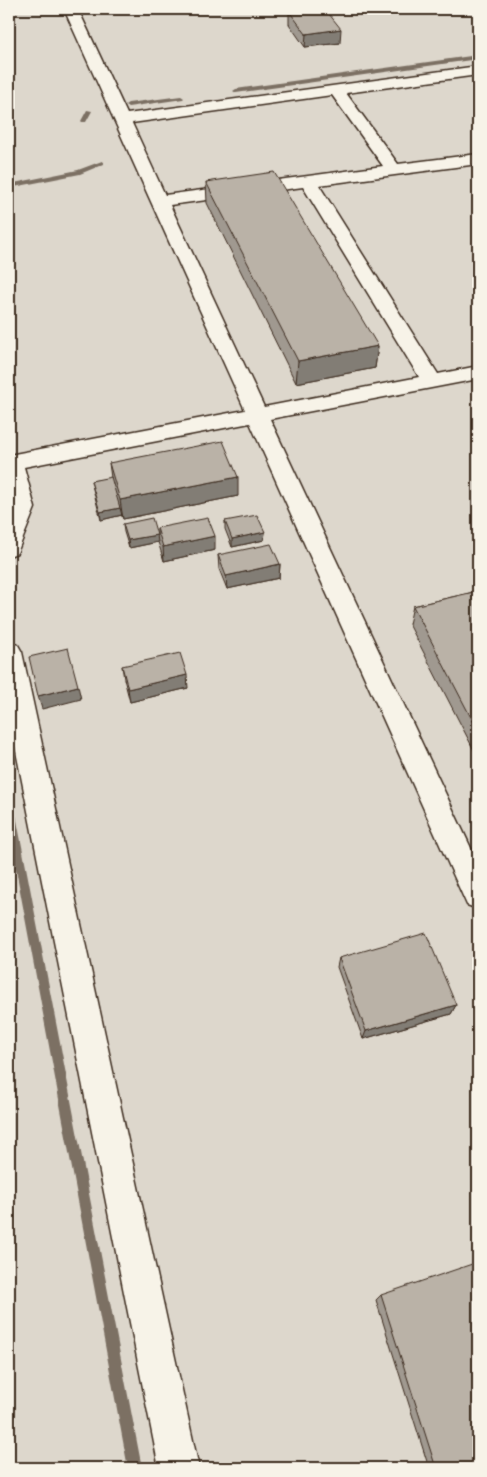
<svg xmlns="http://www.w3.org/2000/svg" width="487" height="1477" font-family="Kalam,sans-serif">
  <rect width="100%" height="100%" fill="#ece7dc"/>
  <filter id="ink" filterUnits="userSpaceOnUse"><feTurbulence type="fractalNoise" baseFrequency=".02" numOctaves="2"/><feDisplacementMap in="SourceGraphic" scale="10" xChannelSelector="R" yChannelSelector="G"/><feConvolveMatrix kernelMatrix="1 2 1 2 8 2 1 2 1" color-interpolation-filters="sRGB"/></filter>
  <g filter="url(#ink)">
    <path fill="#ddd7cc" d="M9 9H478V1468H9Z"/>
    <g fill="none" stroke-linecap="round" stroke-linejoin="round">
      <path fill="#7c7064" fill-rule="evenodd" d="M478 55V59L236 93 233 91 236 89Z
        M181 96 184 98 183 99 128 107 125 105 128 103Z
        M87 110 92 111 86 122H82L81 121Z
        M102 161 104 162V164L80 174 9 188V184L78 170Z
        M9 800 13 802 14 805 142 1468H128L9 832Z"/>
      <defs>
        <path id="minor" d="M64 9H78L127 114 478 66V75L346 93 398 164 478 154V164L319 185 438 374 478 366V379L270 419 478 863V909L467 905 250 423 24 467 35 508 17 553 9 556V515L11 508 9 497V455L245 410ZM332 95 383 166 165 195 132 123ZM303 187 419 377 264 407 170 205Z
          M9 642 18 645 22 652 199 1468H159L9 716Z"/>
      </defs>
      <use href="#minor" stroke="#3b2a1e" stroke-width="3"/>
      <use href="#minor" fill="#f7f3e8" fill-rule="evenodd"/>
    </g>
    <path fill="#a09990" stroke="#3b2a1e" d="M289 11 340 43 305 47 289 24Z
      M206 182 378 346 375 368 296 383 207 203Z
      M109 463 238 496 123 519 121 514 122 515 101 520 93 489 91 481 111 478Z
      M225 521 265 532 264 540 232 547 225 529Z
      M123 524 157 535V528L215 550 164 561 158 542 129 548 124 532Z
      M218 555 280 564 279 578 227 589 219 569Z
      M478 591V758L409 624 413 606Z
      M122 666 188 688 130 702 124 679Z
      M339 958 456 1005 451 1014 363 1039 337 967Z
      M381 1295 478 1468H429L376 1300Z"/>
    <path fill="#827d75" stroke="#3b2a1e" d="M341 29 340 43 305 47 306 34Z
      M378 346 375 368 296 383 298 361Z
      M238 477V496L123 519 120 500Z
      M120 508 122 515 101 520 100 512Z
      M265 532 264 540 232 547V539Z
      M157 535 158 542 129 548 128 540Z
      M215 536V550L164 561 163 547Z
      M280 564 279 578 227 589 226 576Z
      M187 675 188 688 130 702 128 689Z
      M78 686 81 699 42 709 38 696Z
      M456 1005 451 1014 363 1039 366 1031Z"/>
    <path fill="#bab2a7" stroke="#3b2a1e" d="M309 9H325L341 29 306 34 289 11Z
      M274 172 378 346 298 361 206 182Z
      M223 441 238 477 120 500 109 463Z
      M111 477 120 508 100 512 91 481Z
      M257 515 265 532 232 539 225 521Z
      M152 518 157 535 128 540 123 524Z
      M208 518 215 536 163 547 157 528Z
      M271 544 280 564 226 576 218 555Z
      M478 591V731L413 606Z
      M68 648 78 686 38 696 29 657Z
      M180 653 187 675 128 689 122 666Z
      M426 933 456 1005 366 1031 339 958Z
      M478 1262V1468H436L381 1295Z"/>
  </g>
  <rect width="487" height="1477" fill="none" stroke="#f7f3e8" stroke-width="30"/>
  <rect x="15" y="15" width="457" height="1447" fill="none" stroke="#3b2a1e" stroke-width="2" filter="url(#ink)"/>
</svg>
